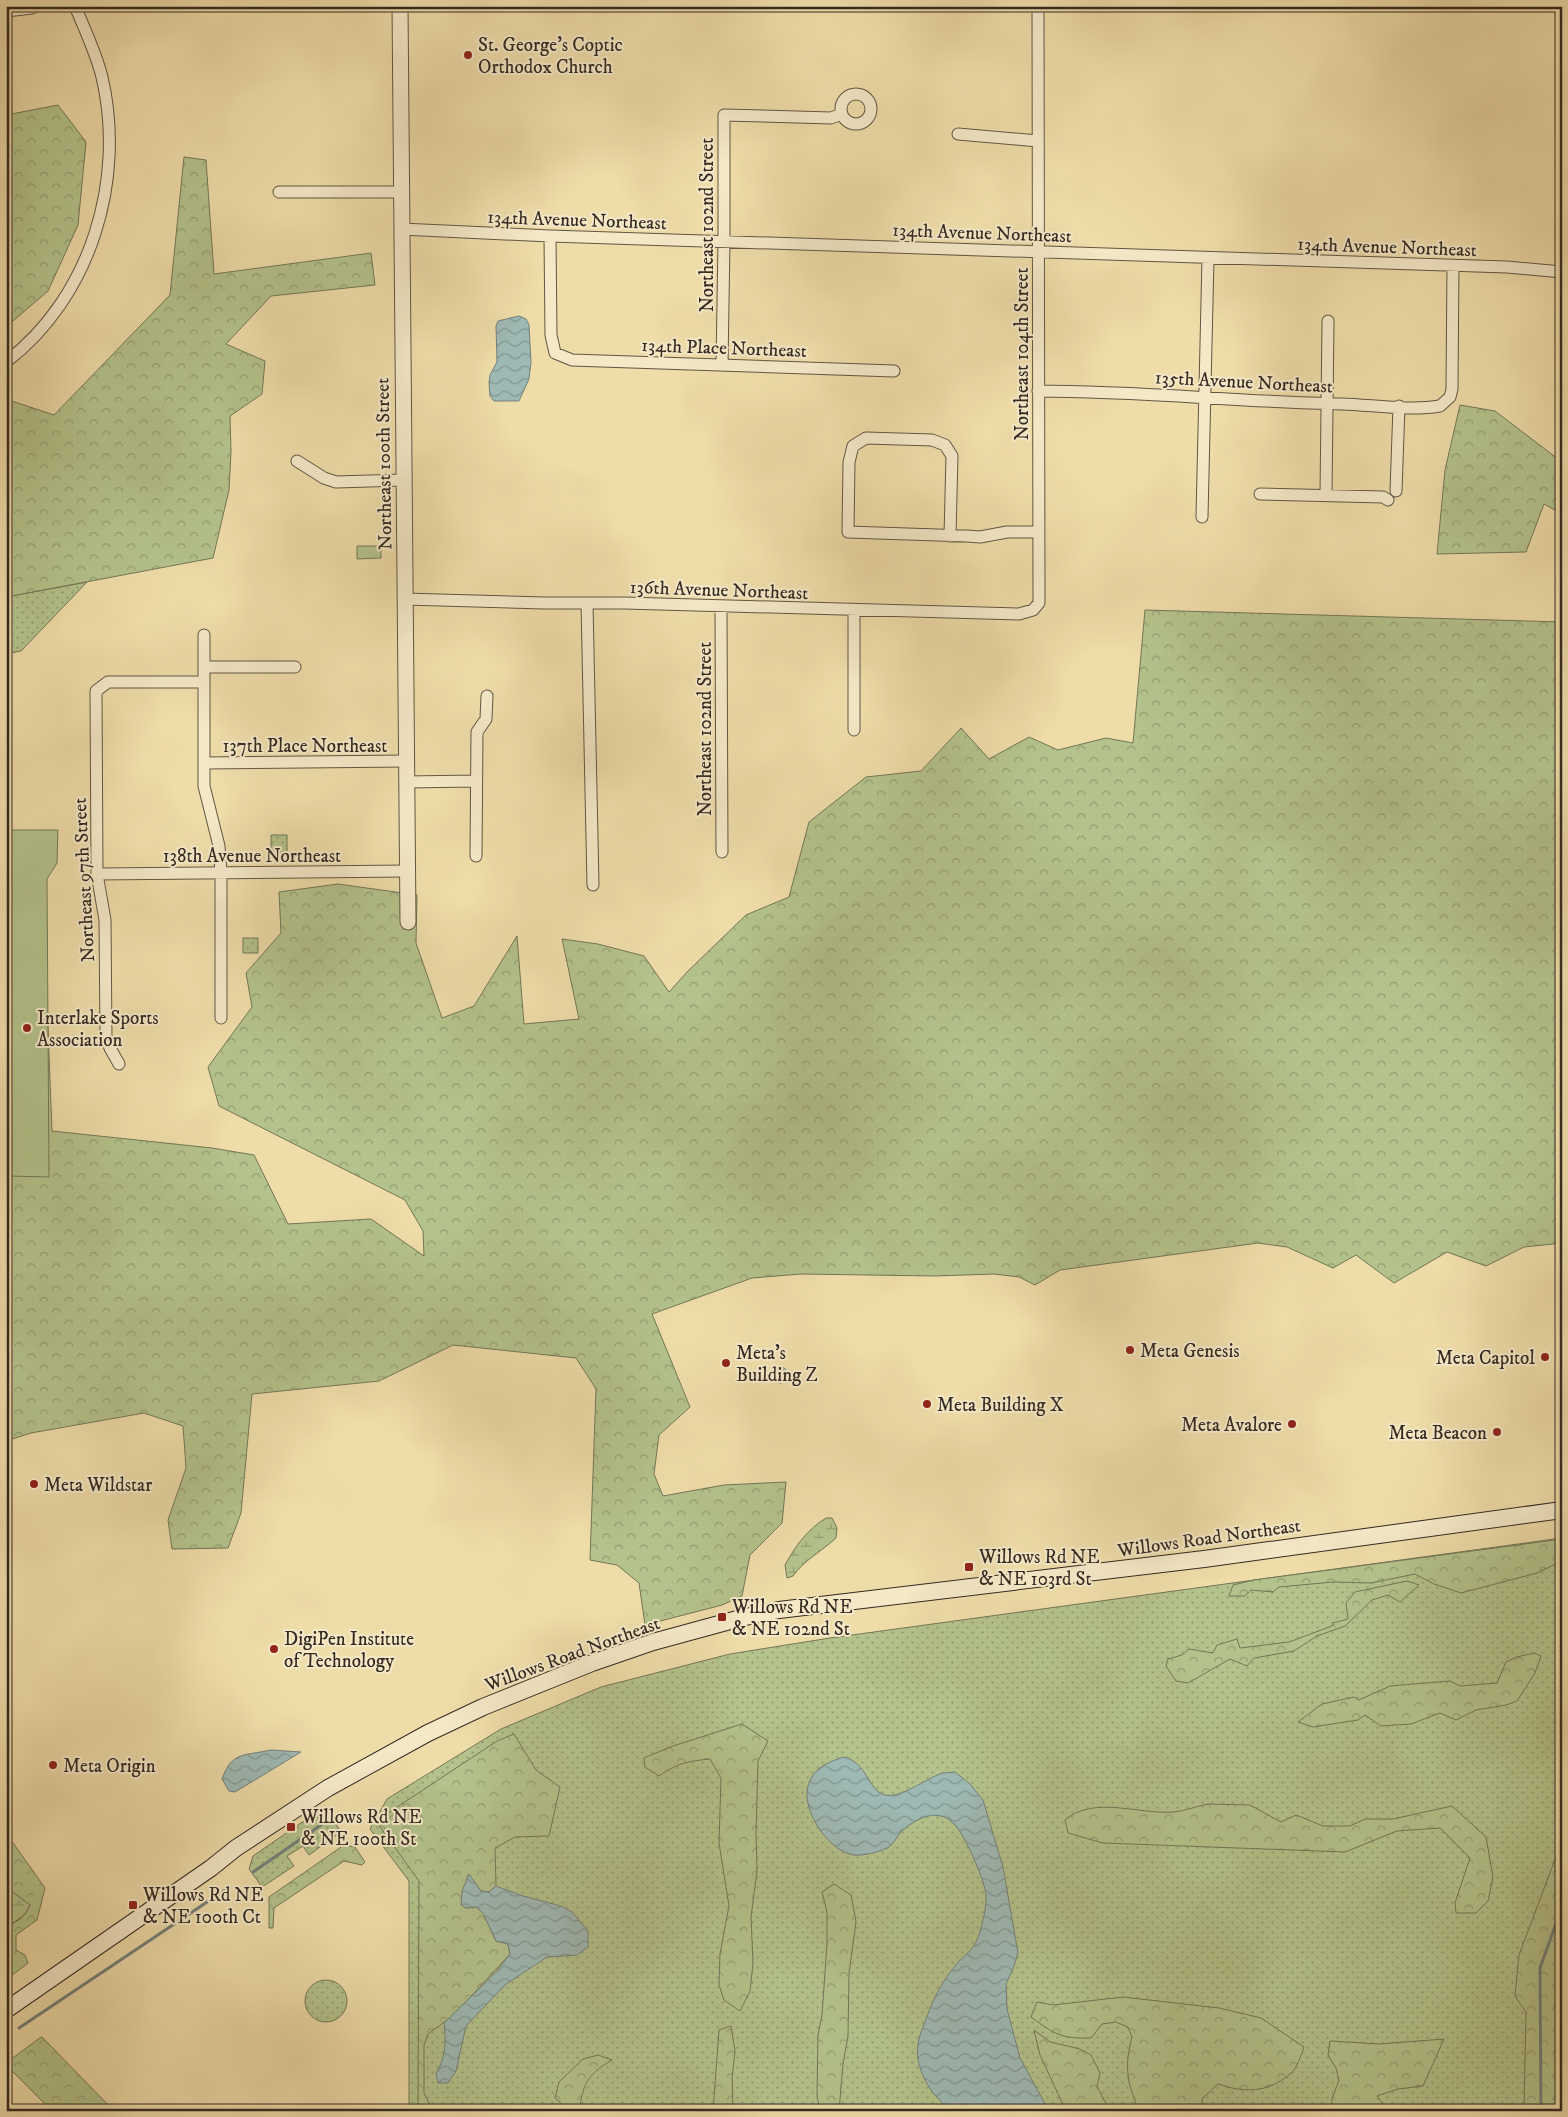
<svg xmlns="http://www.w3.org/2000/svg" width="1568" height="2117" font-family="'IM FELL DW Pica',serif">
  <defs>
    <pattern id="grass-dots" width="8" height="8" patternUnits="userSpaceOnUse" patternTransform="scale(1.25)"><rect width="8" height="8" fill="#b4c28b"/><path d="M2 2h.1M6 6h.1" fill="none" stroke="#939e71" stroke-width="1.8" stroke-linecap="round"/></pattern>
    <pattern id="forest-crowns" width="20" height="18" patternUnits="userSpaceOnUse" patternTransform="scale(1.25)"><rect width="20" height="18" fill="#b4c28b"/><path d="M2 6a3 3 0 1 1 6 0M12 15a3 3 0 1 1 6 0" fill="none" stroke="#939e71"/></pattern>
    <pattern id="wetland-marsh" width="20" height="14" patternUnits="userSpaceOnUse" patternTransform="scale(1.25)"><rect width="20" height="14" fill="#b4c28b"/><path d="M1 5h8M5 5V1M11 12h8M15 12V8" fill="none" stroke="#939e71"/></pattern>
    <pattern id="water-waves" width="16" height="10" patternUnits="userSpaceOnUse" patternTransform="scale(1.25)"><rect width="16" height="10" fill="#9eb9b4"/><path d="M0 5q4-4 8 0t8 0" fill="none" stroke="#829792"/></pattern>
  </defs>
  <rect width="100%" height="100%" fill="#eedca9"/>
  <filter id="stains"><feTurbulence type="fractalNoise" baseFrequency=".004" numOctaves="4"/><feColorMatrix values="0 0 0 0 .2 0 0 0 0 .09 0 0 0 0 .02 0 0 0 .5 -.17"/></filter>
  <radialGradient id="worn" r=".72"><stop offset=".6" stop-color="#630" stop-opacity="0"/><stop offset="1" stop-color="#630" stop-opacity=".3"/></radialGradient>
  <path fill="url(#grass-dots)" stroke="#747656" d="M87 582 21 651 6 654V597Z
    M271 835H287V855H271Z
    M243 938H258V953H243Z
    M1562 1538V2111H409V1881L370 1829 387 1799 501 1729 601 1687 730 1654 830 1638Z
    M314 1814C330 1813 334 1821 341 1832L309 1855 303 1846 287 1856 294 1866 262 1887 249 1869 253 1856Z
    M305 2001a21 21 0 1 1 42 0a21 21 0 1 1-42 0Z"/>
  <path fill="url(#forest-crowns)" stroke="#747656" d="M58 105 86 142 78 225 48 291 7 326 6 115Z
    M184 157 206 160 214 274 371 253 375 285 271 296 226 344 265 361 262 394 230 416 231 451 229 490 213 558 6 597V399L54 415 170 295Z
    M1460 405 1495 411 1562 462V514L1544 504 1526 552 1437 554 1445 470Z
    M1145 610 1562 622V1243L1524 1247 1486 1266 1447 1252 1394 1283 1356 1255 1333 1268 1287 1247 1258 1243 1060 1270 1035 1285 1019 1277 994 1274 935 1276 801 1274 752 1278 652 1314 690 1407 659 1435 654 1474 663 1496 724 1485 786 1482 782 1523 750 1555 742 1596 722 1605 645 1625 639 1583 617 1565 590 1560 596 1389 576 1358 453 1345 379 1381 252 1394 241 1513 228 1548 172 1549 168 1520 186 1468 183 1426 144 1413 31 1433 6 1441V1094L43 902 52 1131 212 1148 254 1155 288 1224 371 1219 424 1256 423 1231 405 1200 219 1106 208 1067 252 1007 246 973 281 933 279 892 338 884 417 895 416 943 442 1018 474 1006 517 936 524 1024 579 1019 562 939 598 944 644 956 669 992 688 971 746 915 789 897 809 822 866 777 921 771 961 728 989 759 1029 737 1058 750 1106 738 1133 743Z
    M1562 1539V1561L1537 1573 1461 1593 1434 1584 1415 1574 1371 1583 1333 1582 1279 1587 1273 1592 1251 1590 1245 1596H1229L1233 1585 1254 1580Z
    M1407 1581 1419 1585 1400 1602 1388 1595 1372 1600 1345 1626 1317 1636 1294 1651 1254 1658 1247 1666 1230 1659 1188 1683 1176 1681 1166 1666 1168 1659 1182 1655 1189 1649 1213 1653 1217 1645 1237 1639 1240 1648 1289 1642 1332 1626 1333 1623 1348 1619 1346 1603 1355 1592Z
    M1534 1653 1541 1656 1535 1673 1517 1701 1506 1705 1476 1710 1456 1720 1440 1713 1411 1724 1381 1726 1365 1715 1358 1720 1313 1727 1298 1722 1322 1704 1354 1697 1359 1700 1390 1686 1450 1681 1460 1686 1497 1683 1506 1662 1517 1657Z
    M742 1724 768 1741 758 1761 756 1834 757 1871 751 1917 753 1963 750 1991 740 2011 724 2000 719 1985 720 1954 729 1906 719 1843 721 1778 710 1759C689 1761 677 1763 659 1776L645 1767 644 1758 673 1746Z
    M514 1734 536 1770 560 1787 549 1836 515 1837 495 1848 496 1886 489 1892 481 1891 468 1875 466 1883V1908L476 1907 483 1912 496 1941 508 1944 510 1954 454 2015 428 2034 424 2045V2093L433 2111H418L419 1881 376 1821 497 1741Z
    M1208 1804 1250 1805 1281 1822 1296 1815 1323 1826H1350L1365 1819H1393L1452 1806 1486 1837 1493 1877 1488 1901 1476 1913H1456L1455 1903 1470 1858 1440 1828 1397 1831 1345 1852 1103 1843 1068 1833 1065 1820C1094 1795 1140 1815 1174 1812 1185 1811 1197 1806 1208 1804Z
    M6 1833 45 1888 37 1920 16 1935V1950L25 1955 28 1963 6 1980V1957L10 1951C0 1915 21 1930 30 1905L6 1887Z
    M1562 1841V2066L1558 2111H1524L1526 2012 1515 1996 1519 1955Z
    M344 1845 355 1847 365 1862 362 1865 344 1861 274 1908 273 1928H269V1897Z
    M834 1884 851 1895 856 1922 849 1973 848 2036 843 2064 839 2111H820L817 2096 818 2035 822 2015 827 1944V1912L822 1892Z
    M1123 1997 1219 2008 1261 2018 1304 2047C1301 2055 1297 2069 1290 2074 1268 2093 1244 2093 1218 2084L1202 2099V2111H1139C1127 2082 1124 2068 1132 2037L1128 2027 1116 2022 1102 2024 1091 2038C1062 2039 1054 2034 1031 2017L1037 2002 1053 2005Z
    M731 2026 735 2051 732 2078 733 2111H713L719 2030Z
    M1034 2030 1050 2042 1080 2049 1091 2055 1100 2073 1097 2087 1108 2107 1107 2111H1066L1040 2055Z
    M41 2037H42L114 2111H52L6 2065V2063Z
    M1444 2039 1423 2086 1398 2089 1377 2096 1388 2111H1332V2099L1339 2080 1336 2068 1328 2055 1330 2041 1379 2044Z
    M598 2055 612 2060C590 2073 583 2082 580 2107L566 2108 555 2098 559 2082 583 2059Z"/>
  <path fill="url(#wetland-marsh)" stroke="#747656" d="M826 1518H832L837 1528 836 1538C822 1551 803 1561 793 1576L787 1578 785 1565C796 1545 807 1530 826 1518Z
    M6 1887 30 1905C24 1921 12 1919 6 1931Z"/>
  <path fill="#b4c28b" stroke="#747656" d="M357 546H381V558L357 559Z
    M6 830H58L57 863 47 879 49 1177 6 1176Z"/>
  <path fill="url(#water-waves)" stroke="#74807a" d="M519 316 526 319 529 325 531 362 529 379 519 401H494L490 396 489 383 490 375 497 362 496 326 498 321Z
    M772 1375a8 8 0 1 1 16 0a8 8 0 1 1-16 0Z
    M271 1750 301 1752 235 1792 229 1791 222 1779C232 1751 244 1756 271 1750Z
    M844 1757C868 1763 867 1790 885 1795 899 1799 926 1779 940 1774 944 1772 950 1773 955 1772L970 1784 983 1800 1003 1867 1018 1953 1014 1966 1006 1984 1007 2009 1020 2058 1049 2111H947C944 2104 938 2098 933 2093 926 2083 920 2071 918 2059 916 2046 920 2033 925 2022 932 2001 941 1983 955 1966 960 1959 968 1954 973 1947 980 1938 987 1907 986 1896 985 1880 968 1844 959 1830 943 1806 920 1815 902 1831 896 1836 895 1844 887 1848 879 1852 864 1856 854 1855 829 1852 801 1810 808 1786 813 1768 828 1762 844 1757Z
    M469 1874 481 1891 489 1892 496 1886 523 1896 561 1906 572 1912 588 1931V1947L577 1955 547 1957 505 1985 466 2026 456 2071 448 2083H438L436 2074C446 2056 446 2042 444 2023L497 1971 510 1954 508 1944 496 1941 483 1913 476 1907 466 1908 461 1905 462 1891Z"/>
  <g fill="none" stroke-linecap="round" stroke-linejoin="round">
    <path stroke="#74807a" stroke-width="3" d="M253 1872 321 1825
      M19 2028 225 1890
      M1541 2111 1540 1968 1562 1907"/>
    <defs>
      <path id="minor" d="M841 109a15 15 0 1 1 30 0a15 15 0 1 1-30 0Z
        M958 134 1038 141
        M279 192H401
        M401 229 550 236 1507 267 1562 272
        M550 236 551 335 555 353 572 360 894 371
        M6 362C91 297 126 180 102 77 96 53 85 30 75 6
        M722 365 724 241V115L831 118 842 114
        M1038 391C1140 391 1240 402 1342 404 1373 405 1409 411 1440 406L1450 397 1452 389 1453 265
        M297 461 324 478 336 482 403 480
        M1396 491 1399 406
        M1260 494 1383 497 1388 500
        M1326 495 1328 321
        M1202 517 1208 258
        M950 536 952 456 945 445 932 440 866 438 853 446 849 462 848 532 967 536 980 537 1007 532H1038
        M404 599 544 603H625L1019 614 1033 610 1039 603 1038 6
        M587 603 593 885
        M721 607 722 852
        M854 610V730
        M204 635V786L219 846 221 872V1018
        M204 667H295
        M204 763 406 761
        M406 782 476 781
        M476 856 477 732 486 719 487 696
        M97 874 407 871
        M119 1064 110 1048 106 1038 105 920 97 874 96 691 108 682H204"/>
      <path id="tertiary" d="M400 6 408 922
        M6 9 32 6"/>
      <path id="secondary" d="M6 2010 211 1868 236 1848 328 1788 428 1733 483 1707 592 1663 653 1642 741 1618 779 1610 1204 1559 1562 1510"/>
    </defs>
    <use href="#minor" stroke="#625644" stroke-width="13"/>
    <use href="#tertiary" stroke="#625644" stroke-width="17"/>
    <use href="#secondary" stroke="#342a22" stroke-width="18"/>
    <use href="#minor" stroke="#f4e8c7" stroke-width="11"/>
    <use href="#tertiary" stroke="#f4e8c7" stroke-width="15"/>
    <use href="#secondary" stroke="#f4e8c7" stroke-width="16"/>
  </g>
  <g fill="#8f2418" stroke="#f4e8c7" stroke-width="2">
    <circle cx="468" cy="55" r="5"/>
    <circle cx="27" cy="1028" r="5"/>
    <circle cx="1130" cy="1350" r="5"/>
    <circle cx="1545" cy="1357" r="5"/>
    <circle cx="726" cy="1363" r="5"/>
    <circle cx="927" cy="1404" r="5"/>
    <circle cx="1292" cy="1424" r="5"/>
    <circle cx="1497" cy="1432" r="5"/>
    <circle cx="34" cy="1484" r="5"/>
    <rect x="964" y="1562" width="10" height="10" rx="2.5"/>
    <rect x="717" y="1612" width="10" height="10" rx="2.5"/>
    <circle cx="274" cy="1649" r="5"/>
    <circle cx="53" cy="1765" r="5"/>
    <rect x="286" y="1822" width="10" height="10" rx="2.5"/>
    <rect x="128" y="1900" width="10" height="10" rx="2.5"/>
  </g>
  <g text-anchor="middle" stroke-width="4" stroke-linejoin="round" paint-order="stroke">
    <g font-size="19" fill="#342a22" stroke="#f4e8c7" text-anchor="start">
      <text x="478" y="51">St. George's Coptic<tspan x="478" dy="22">Orthodox Church</tspan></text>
      <text x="37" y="1024">Interlake Sports<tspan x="37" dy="22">Association</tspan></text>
      <text x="1140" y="1357">Meta Genesis</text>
      <text x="736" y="1359">Meta's<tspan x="736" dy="22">Building Z</tspan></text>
      <text x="1535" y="1364" text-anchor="end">Meta Capitol</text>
      <text x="937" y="1411">Meta Building X</text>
      <text x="1282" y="1431" text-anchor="end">Meta Avalore</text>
      <text x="1487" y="1439" text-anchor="end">Meta Beacon</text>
      <text x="44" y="1491">Meta Wildstar</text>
      <text x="979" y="1563">Willows Rd NE<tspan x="979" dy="22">&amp; NE 103rd St</tspan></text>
      <text x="732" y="1613">Willows Rd NE<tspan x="732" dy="22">&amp; NE 102nd St</tspan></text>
      <text x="284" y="1645">DigiPen Institute<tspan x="284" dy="22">of Technology</tspan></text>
      <text x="63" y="1772">Meta Origin</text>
      <text x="301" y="1823">Willows Rd NE<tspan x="301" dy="22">&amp; NE 100th St</tspan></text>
      <text x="143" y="1901">Willows Rd NE<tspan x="143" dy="22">&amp; NE 100th Ct</tspan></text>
    </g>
    <g font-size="19" fill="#342a22" stroke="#f4e8c7">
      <text transform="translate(577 219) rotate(2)" y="7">134th Avenue Northeast</text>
      <text transform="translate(706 225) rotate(-90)" y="7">Northeast 102nd Street</text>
      <text transform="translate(982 232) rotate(2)" y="7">134th Avenue Northeast</text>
      <text transform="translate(1387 246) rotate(2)" y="7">134th Avenue Northeast</text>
      <text transform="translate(724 347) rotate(2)" y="7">134th Place Northeast</text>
      <text transform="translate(1021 354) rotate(-90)" y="7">Northeast 104th Street</text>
      <text transform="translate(1244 381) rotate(3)" y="7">135th Avenue Northeast</text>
      <text transform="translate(383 464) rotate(-91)" y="7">Northeast 100th Street</text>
      <text transform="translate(719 589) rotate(2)" y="7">136th Avenue Northeast</text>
      <text transform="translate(704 729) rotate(-90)" y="7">Northeast 102nd Street</text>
      <text x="305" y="752">137th Place Northeast</text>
      <text x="252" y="862">138th Avenue Northeast</text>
      <text transform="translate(83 880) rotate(-93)" y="7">Northeast 97th Street</text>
      <text transform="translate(1209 1537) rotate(-8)" y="7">Willows Road Northeast</text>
      <text transform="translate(572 1653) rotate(-20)" y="7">Willows Road Northeast</text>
    </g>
  </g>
  <rect width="1568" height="2117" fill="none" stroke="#eedca9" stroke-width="25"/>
  <rect x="8" y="8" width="1553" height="2102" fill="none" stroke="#342a22" stroke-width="2.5"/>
  <rect x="12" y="12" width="1543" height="2092" fill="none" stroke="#342a22"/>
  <rect width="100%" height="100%" filter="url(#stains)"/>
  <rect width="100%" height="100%" fill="url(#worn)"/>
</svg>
